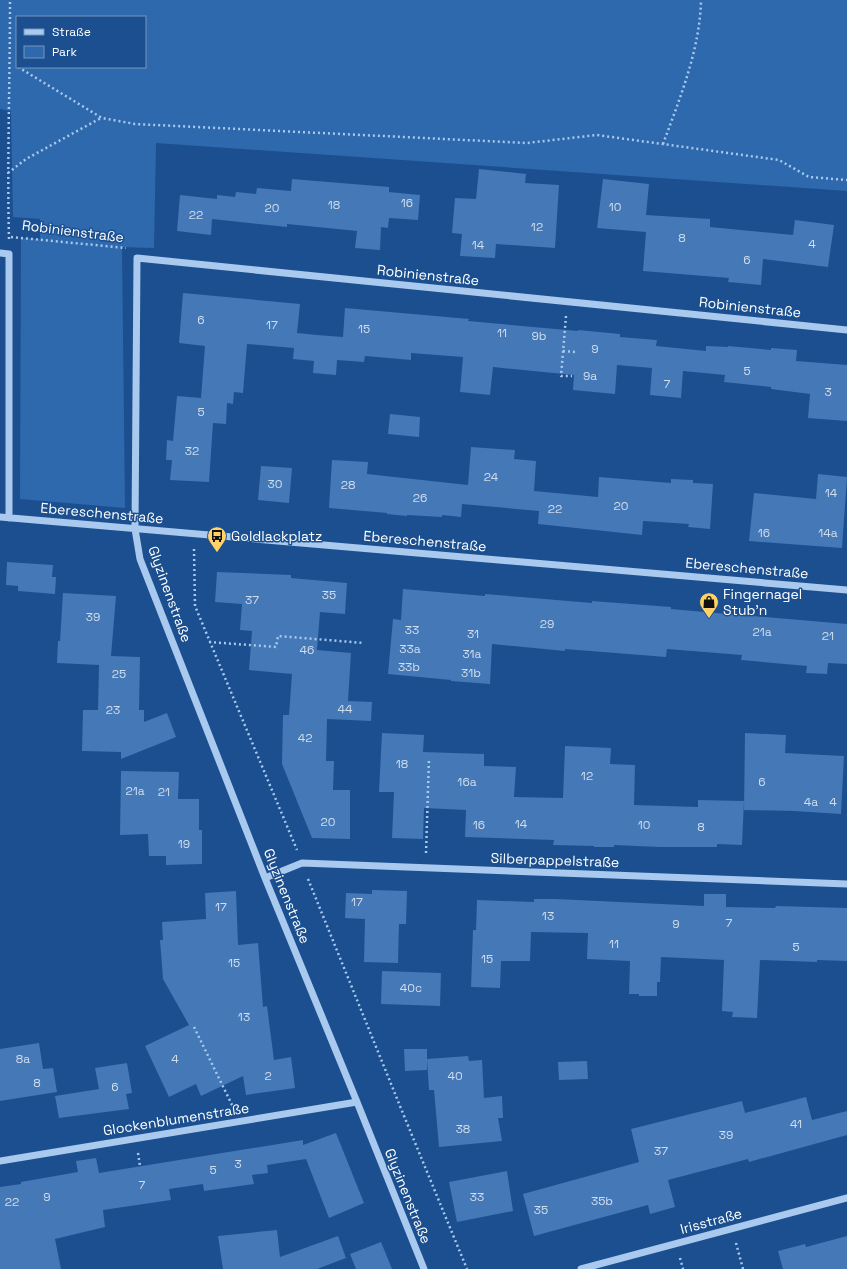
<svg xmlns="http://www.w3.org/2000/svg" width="847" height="1269" font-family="'Space Grotesk',sans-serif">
  <rect width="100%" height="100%" fill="#1b4f8f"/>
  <path fill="#2e69ad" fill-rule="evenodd" d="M0 0H847V191L156 143 154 248 122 247 125 508 20 499 21 238 40 239V219L13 217 11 111 0 109ZM17 17H145V67H17Z"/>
  <path fill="#4478b7" d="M479 169 526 174 525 183 559 185 555 248 496 244 495 258 460 256 462 234 452 233 455 198 476 199Z
    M292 179 389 187V192L420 195 418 220 389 218 388 228 381 227 380 250 355 248 357 231 287 224V227L212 219 211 235 177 231 180 195 217 199V195L235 197 236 192 256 194 257 188 291 191Z
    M603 179 649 184 646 215 710 219V227L793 235 795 220 834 225 828 267 763 259 761 285 728 282 729 278 643 271 646 232 597 228Z
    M183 293 300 304 297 333 317 335 343 337 345 308 469 319 468 321 578 331V330L620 334V337L657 340 656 346 706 351V346L728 347V346L771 350V348L797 350 796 361 847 365V421L808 418 810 394 771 389V387L724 382 725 375 683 371 681 398 650 395 652 368 617 365 615 394 573 390 574 375 493 367 490 395 460 392 463 357 411 353V360L365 356 364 362 337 360 336 375 313 373 314 361 293 359 294 348 247 344 243 393 234 392 233 404 227 403 226 424 213 423 209 482 170 480 172 460H166L167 440 173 441 177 396 201 398 205 346 179 343Z
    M390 414 420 417 419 437 388 434Z
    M471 447 515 450 514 459 536 461 534 491 598 497 599 477 671 483V479L693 480V483L713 484 710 529 688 527 689 524 643 521 642 535 595 530 538 524 539 511 462 504 461 517 442 515V517L407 515V516L387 514V513L329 508 332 460 368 462 367 474 468 485Z
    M261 466 292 468 289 503 258 500Z
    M818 474 847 477 842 548 749 541 754 493 816 499Z
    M7 562 53 565 52 577H56L55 594 18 591V586L6 585Z
    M217 572 291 575V578L347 583 345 614 320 612 317 650 351 653 348 701 372 702 371 721 327 719 326 761H334L333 790H350V839L312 838 282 764 283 715H289L292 674 249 670 252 631 240 630 242 604 215 602Z
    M403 589 485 596V594L521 597 592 603V601L671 607V609L716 613 847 624V664L828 663 827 674 806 673 807 666 741 660 742 655 667 649 666 657 565 649V651L492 644 490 684 451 681V680L388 674 393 619 401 620Z
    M63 593 116 596 111 656 140 657 139 710H144V722L167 713 176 737 121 759V752L82 751 83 710H98L99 665 57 663 58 641H60Z
    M382 733 424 735 423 752 484 754V766L516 767 514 797 563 798 565 746 611 748 610 764 635 765 634 805 698 807V800L744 801 742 845 717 844V847H659L614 845V847H594V846L553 845 554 840 465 837 466 810 424 808 423 839 392 838 394 792H379Z
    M745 733 786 735 785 753 844 756 841 814 794 811 744 810Z
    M121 771 179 772 178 799H199V830H202V864L166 865V856H149L148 834 120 835Z
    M372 890 407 891 406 924H399L398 963 364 962 365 919 345 918 346 893 372 894Z
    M236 891 238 945 258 943 263 1007 267 1006 274 1060 291 1057 295 1088 246 1095 243 1076 201 1096 196 1084 169 1097 145 1046 189 1025 163 979 160 940H163L162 922 206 919 205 893Z
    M704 894H726V907L775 908 776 906 847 908V961L817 960V962L760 960 757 1018 732 1017 733 1012 722 1011 724 960 661 957 660 982H657V996H639V994H629L630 961 587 959 588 933 531 932 530 961H501L500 988 471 987 473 930H476L477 900 534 902V899H556L704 906Z
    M382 971 441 973 440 1006 381 1004Z
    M39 1043 43 1069 53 1068 57 1092 0 1101V1049Z
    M404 1049H427V1070L405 1071Z
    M468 1056 469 1061 482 1060 484 1098 502 1096 503 1118H498L502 1141 439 1147 434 1090H429L427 1059Z
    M587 1061 588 1079 559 1080 558 1062Z
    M127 1063 132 1093 126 1094 129 1109 59 1118 55 1096 99 1089 95 1068Z
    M806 1097 812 1120 847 1111V1135L749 1162 748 1159 668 1180 675 1207 650 1214 648 1205 534 1236 523 1194 639 1162 631 1129 742 1101 745 1113Z
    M336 1133 364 1203 329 1218 306 1159 267 1165 268 1173 252 1175 254 1184 204 1191 203 1184 169 1189 171 1200 103 1210 105 1227 55 1239 61 1269H0V1187L21 1184V1182L78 1172 76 1161 96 1158 99 1173 303 1140V1145Z
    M507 1171 513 1211 457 1222 449 1182Z
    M277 1230 280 1257 338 1236 346 1258 317 1269H223L218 1236Z
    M847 1236V1269H783L778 1251 805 1244 806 1247Z
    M381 1242 392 1269H356L350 1254Z"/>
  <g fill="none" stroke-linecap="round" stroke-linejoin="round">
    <path stroke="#a9c9ee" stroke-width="2.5" stroke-dasharray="2 3" stroke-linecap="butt" d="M18 67 102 118 135 124 527 143 597 135 779 160 809 177 847 180
      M663 144C680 98 700 49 701 0
      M8 173 26 159 101 118
      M11 237 126 248
      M9 239C7 160 10 80 10 0
      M566 316 561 376H572
      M563 351 575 352
      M194 549 195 606 297 850
      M209 642 276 647 278 636 364 643
      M426 853 429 758
      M308 879 402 1111 467 1269
      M194 1027 233 1107
      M138 1153 140 1166
      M736 1243 743 1269
      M680 1258 683 1269"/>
    <path stroke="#a9c9ee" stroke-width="7" d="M0 253 9 254V518
      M0 517 847 590
      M265 878 302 863 847 884
      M0 1161 357 1102
      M424 1269 357 1102 265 878 140 559 135 529 137 258 847 330
      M581 1269 847 1198"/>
  </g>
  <defs>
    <symbol id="bus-pin" viewBox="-11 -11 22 30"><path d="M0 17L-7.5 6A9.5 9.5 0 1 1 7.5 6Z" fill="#ffd166" stroke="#1b4f8f"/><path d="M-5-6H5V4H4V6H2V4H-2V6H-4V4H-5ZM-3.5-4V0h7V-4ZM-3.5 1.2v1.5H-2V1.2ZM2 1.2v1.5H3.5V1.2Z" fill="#111"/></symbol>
    <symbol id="shop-pin" viewBox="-11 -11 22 30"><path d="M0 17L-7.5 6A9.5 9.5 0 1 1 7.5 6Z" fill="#ffd166" stroke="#1b4f8f"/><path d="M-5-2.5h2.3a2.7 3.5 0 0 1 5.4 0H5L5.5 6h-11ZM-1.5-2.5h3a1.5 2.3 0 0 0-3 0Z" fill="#111"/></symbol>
  </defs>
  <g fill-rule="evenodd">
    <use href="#bus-pin" x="206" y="525" width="22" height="30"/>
    <use href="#shop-pin" x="698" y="591" width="22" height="30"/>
  </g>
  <g text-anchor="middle" stroke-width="3" stroke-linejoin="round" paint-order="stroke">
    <g font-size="12" fill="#d0dded">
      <text x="407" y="207">16</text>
      <text x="334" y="209">18</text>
      <text x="615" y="211">10</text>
      <text x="272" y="212">20</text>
      <text x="196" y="219">22</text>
      <text x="537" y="231">12</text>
      <text x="682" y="242">8</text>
      <text x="812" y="248">4</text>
      <text x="478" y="249">14</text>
      <text x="747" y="264">6</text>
      <text x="201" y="324">6</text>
      <text x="272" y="329">17</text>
      <text x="364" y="333">15</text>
      <text x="502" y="337">11</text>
      <text x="539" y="340">9b</text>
      <text x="595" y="353">9</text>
      <text x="747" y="375">5</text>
      <text x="590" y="380">9a</text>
      <text x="667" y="388">7</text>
      <text x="828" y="396">3</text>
      <text x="201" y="416">5</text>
      <text x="192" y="455">32</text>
      <text x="491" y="481">24</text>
      <text x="275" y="488">30</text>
      <text x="348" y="489">28</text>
      <text x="831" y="497">14</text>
      <text x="420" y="502">26</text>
      <text x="621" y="510">20</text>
      <text x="555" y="513">22</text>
      <text x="764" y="537">16</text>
      <text x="828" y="537">14a</text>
      <text x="329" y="599">35</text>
      <text x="252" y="604">37</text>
      <text x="93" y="621">39</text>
      <text x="547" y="628">29</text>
      <text x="412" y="634">33</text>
      <text x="762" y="636">21a</text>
      <text x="473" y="638">31</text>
      <text x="828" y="640">21</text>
      <text x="410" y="653">33a</text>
      <text x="307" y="654">46</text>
      <text x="472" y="658">31a</text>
      <text x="409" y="671">33b</text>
      <text x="471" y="677">31b</text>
      <text x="119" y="678">25</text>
      <text x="345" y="713">44</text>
      <text x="113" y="714">23</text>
      <text x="305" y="742">42</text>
      <text x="402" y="768">18</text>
      <text x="587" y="780">12</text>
      <text x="467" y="786">16a</text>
      <text x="762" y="786">6</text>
      <text x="135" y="795">21a</text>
      <text x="164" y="796">21</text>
      <text x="811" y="806">4a</text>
      <text x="833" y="806">4</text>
      <text x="328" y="826">20</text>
      <text x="521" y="828">14</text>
      <text x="479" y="829">16</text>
      <text x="644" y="829">10</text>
      <text x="701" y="831">8</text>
      <text x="184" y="848">19</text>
      <text x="357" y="906">17</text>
      <text x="221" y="911">17</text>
      <text x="548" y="920">13</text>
      <text x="729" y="927">7</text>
      <text x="676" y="928">9</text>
      <text x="614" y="948">11</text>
      <text x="796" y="951">5</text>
      <text x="487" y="963">15</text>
      <text x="234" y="967">15</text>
      <text x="411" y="992">40c</text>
      <text x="244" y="1021">13</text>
      <text x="23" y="1063">8a</text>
      <text x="175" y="1063">4</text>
      <text x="268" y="1080">2</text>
      <text x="455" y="1080">40</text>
      <text x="37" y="1087">8</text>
      <text x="115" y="1091">6</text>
      <text x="796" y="1128">41</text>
      <text x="463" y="1133">38</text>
      <text x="726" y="1139">39</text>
      <text x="661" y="1155">37</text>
      <text x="238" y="1168">3</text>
      <text x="213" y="1174">5</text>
      <text x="142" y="1189">7</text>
      <text x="47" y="1201">9</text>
      <text x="477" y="1201">33</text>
      <text x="602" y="1205">35b</text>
      <text x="12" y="1206">22</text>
      <text x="541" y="1214">35</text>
    </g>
    <g font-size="14" fill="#fff" stroke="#1b4f8f">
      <text transform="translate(73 231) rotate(7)" y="5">Robinienstraße</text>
      <text transform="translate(428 275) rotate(6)" y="5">Robinienstraße</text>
      <text transform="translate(750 307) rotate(6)" y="5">Robinienstraße</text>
      <text transform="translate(102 513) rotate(5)" y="5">Ebereschenstraße</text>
      <text transform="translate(425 541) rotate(5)" y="5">Ebereschenstraße</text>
      <text transform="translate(747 568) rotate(5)" y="5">Ebereschenstraße</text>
      <text transform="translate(170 594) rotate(70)" y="5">Glyzinenstraße</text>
      <text transform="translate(555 860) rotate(2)" y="5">Silberpappelstraße</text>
      <text transform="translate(287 896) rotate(68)" y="5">Glyzinenstraße</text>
      <text transform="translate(176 1119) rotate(-9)" y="5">Glockenblumenstraße</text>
      <text transform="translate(408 1196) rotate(68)" y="5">Glyzinenstraße</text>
      <text transform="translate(711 1221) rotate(-15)" y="5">Irisstraße</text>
    </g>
    <g font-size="14" fill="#fff" stroke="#1b4f8f" text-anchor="start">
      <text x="231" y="541">Goldlackplatz</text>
      <text x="723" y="599">Fingernagel<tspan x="723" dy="16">Stub'n</tspan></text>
    </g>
  </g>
  <rect x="16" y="16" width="130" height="52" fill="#1b4f8f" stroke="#7695bc"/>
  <rect x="24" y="29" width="20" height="6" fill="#a9c9ee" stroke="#7695bc"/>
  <text x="52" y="36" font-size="12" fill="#ffffff">Straße</text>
  <rect x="24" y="46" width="20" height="12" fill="#2e69ad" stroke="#7695bc"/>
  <text x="52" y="56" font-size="12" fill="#ffffff">Park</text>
</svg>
